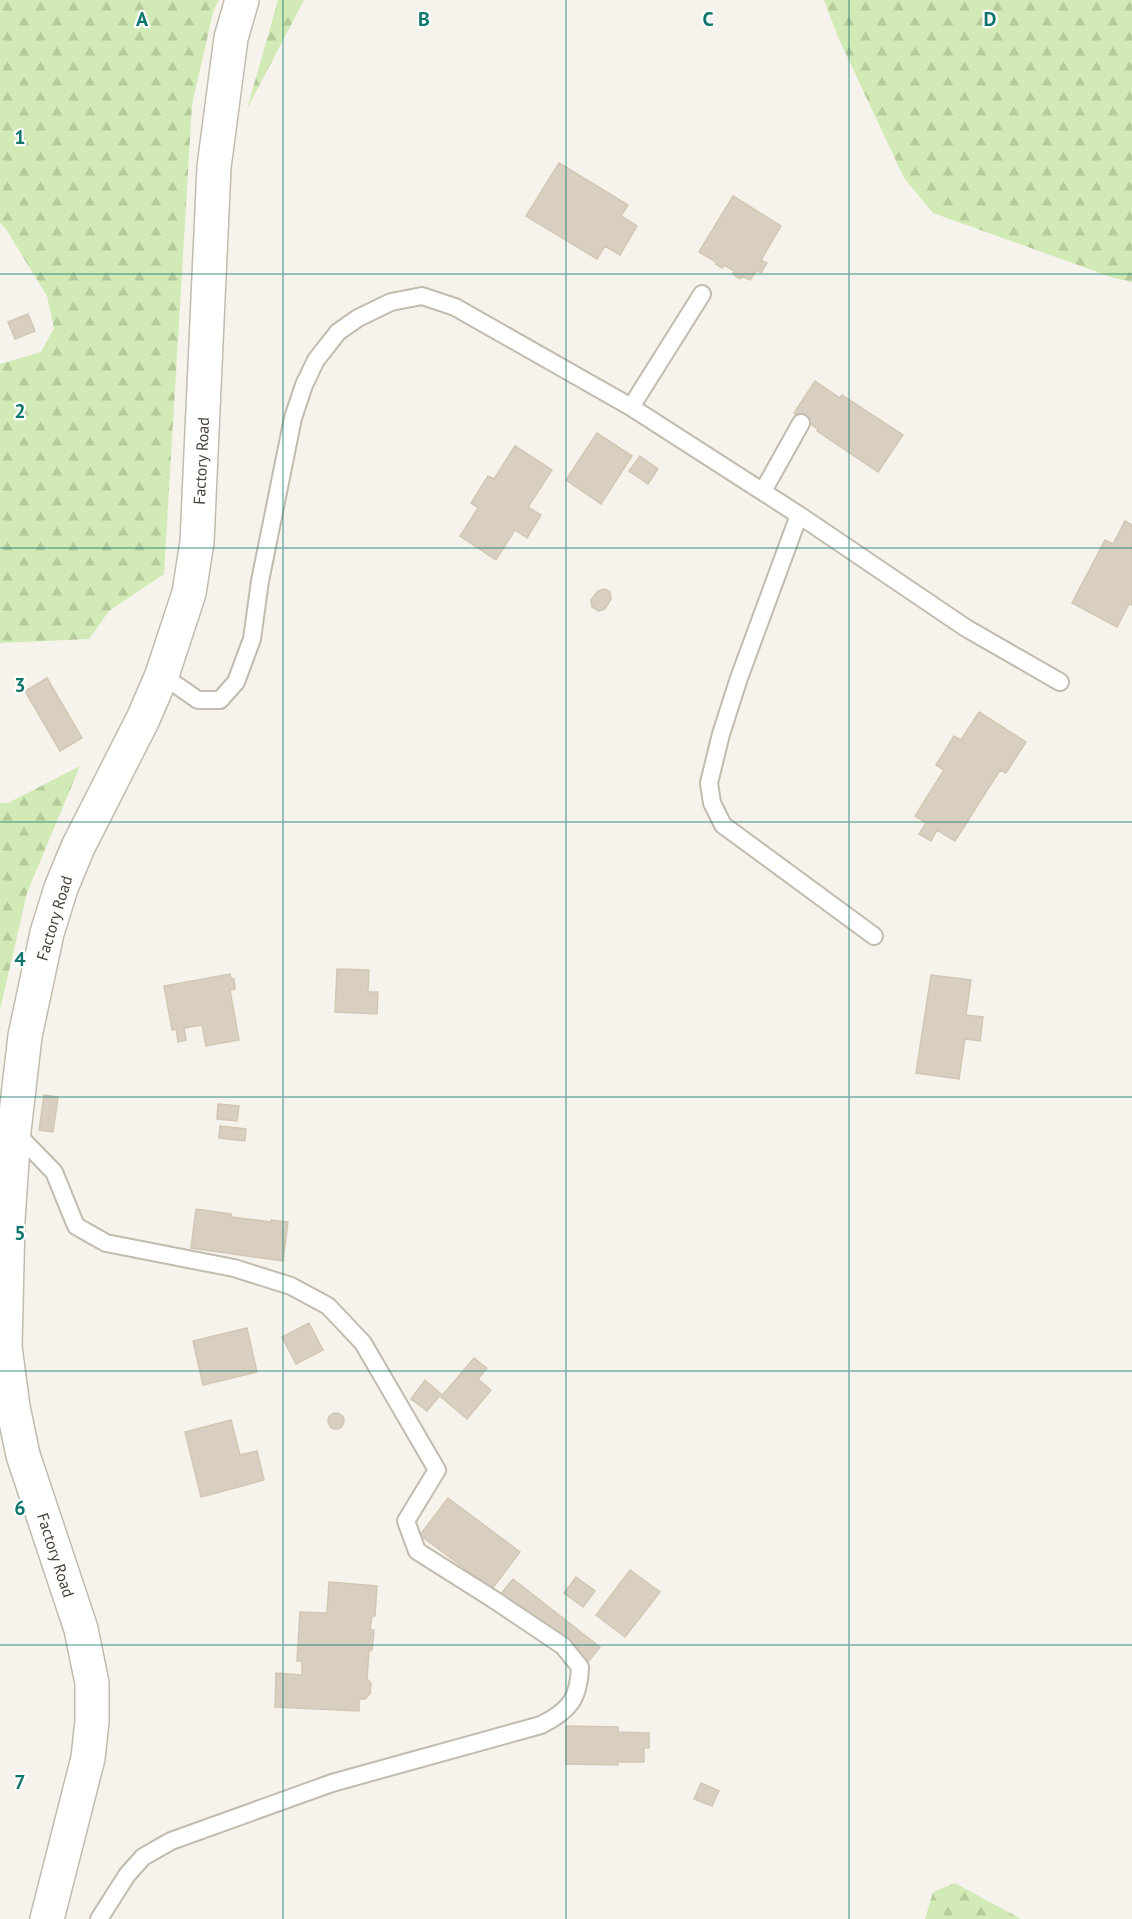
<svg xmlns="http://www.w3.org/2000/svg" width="1132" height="1919" font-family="'PT Sans',sans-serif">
  <defs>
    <pattern id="forest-firs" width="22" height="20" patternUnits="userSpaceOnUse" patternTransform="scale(1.5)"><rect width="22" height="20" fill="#d2eab5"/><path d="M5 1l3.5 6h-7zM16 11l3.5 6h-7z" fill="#b6ca9c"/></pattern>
  </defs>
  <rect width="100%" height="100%" fill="#f6f3ec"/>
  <path fill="url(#forest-firs)" d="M0 0H219L213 12 192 105 164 574 109 611 89 639 0 643V364L41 352 54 328 47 296 6 229 0 223Z
    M278 0H304L247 109Z
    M824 0H1132V282L1114 278 933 213 904 178 838 37Z
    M80 766 27 893 0 1010V803H8Z
    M955 1883 1021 1919H925L933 1892Z"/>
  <path fill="#d8cfc1" stroke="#d3c7b4" stroke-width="1.5" d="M559 163 628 205 621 216 637 226 620 255 605 246 597 259 526 216Z
    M733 196 781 226 761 260 767 263 761 273 757 270 750 280 742 276 740 279 733 274 734 271 724 265 722 268 716 264V262L699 252Z
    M28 314 35 331 15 339 8 322Z
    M815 381 840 398 842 395 903 435 878 472 817 431 818 429 794 413Z
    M597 433 632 456 601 504 566 480Z
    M515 446 552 470 528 507 541 515 527 538 515 530 496 560 460 536 478 508 471 503 488 476 494 479Z
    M640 456 658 469 648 484 629 471Z
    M1125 521 1132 525V605L1129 604 1117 627 1072 603 1105 540 1113 544Z
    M605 589 610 592 611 599 605 609 599 611 592 607 591 600 598 591Z
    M47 678 82 738 60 751 25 691Z
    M979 712 1026 742 1006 773 1000 770 955 841 937 830 931 841 919 834 926 823 915 816 944 770 936 765 954 736 961 740Z
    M337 969 369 970 368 992H378L377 1014 335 1012Z
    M230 974 231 979H234L235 989 230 990 239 1040 206 1046 202 1025 184 1028 186 1040 178 1042 176 1029 172 1030 164 986Z
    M931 975 971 980 966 1015 983 1017 980 1041 965 1039 959 1079 916 1073Z
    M44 1095 58 1097 53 1132 39 1130Z
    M218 1104 239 1106 237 1121 217 1119Z
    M220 1126 246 1129 245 1141 219 1138Z
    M196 1209 231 1214V1217L271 1222V1220L288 1222 283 1261 191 1248Z
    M309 1323 323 1350 296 1364 282 1337Z
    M247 1328 257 1372 203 1385 193 1341Z
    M474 1358 487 1368 478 1379 491 1390 467 1419 441 1397Z
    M425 1380 441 1394 427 1411 411 1399Z
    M328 1421a8 8 0 1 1 16 0a8 8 0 1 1-16 0Z
    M231 1420 240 1455 257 1451 264 1480 201 1497 185 1432Z
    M448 1498 520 1552 492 1589 420 1535Z
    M630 1570 660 1592 625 1637 596 1615Z
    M576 1577 595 1591 583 1607 564 1593Z
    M513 1579 600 1647 588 1662 501 1594Z
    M329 1582 377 1586 375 1616H372L370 1630H374L372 1650 369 1651 367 1679 371 1683 370 1694 365 1699H359V1711L275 1707 276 1673 302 1675V1661H297L300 1612 327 1613Z
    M566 1726 618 1727V1732L649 1733V1748H644V1762H618V1765L566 1764Z
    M701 1783 719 1791 712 1806 694 1799Z"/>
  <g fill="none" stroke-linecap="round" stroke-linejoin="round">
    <defs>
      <path id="service" d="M631 407 702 294
        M763 491 801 423
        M799 515 739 678 721 734 709 783 712 803 723 825 874 936
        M162 675 198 700H220L236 682 252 639 260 581 293 418 304 385 316 360 338 332 358 318 391 302 422 296 455 307 631 407 799 515 966 628 1060 682
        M15 1132 54 1172 76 1226 106 1243 234 1268 291 1286 328 1306 363 1343 437 1470 406 1521 417 1551 493 1599 563 1646 580 1667C579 1699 569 1711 541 1725L332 1783 171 1841 143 1857 127 1875 99 1919"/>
      <path id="minor" d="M47 1919 88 1758 92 1721V1683L81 1629 23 1455 13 1407 5 1347 8 1220 14 1131 25 1036 47 933 61 888 78 847 143 719 162 675 189 593 197 542 214 167 231 38 242 0"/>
    </defs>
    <use href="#service" stroke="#c2bbae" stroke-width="20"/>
    <use href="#minor" stroke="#c2bbae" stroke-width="36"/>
    <use href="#service" stroke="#fff" stroke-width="16"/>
    <use href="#minor" stroke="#fff" stroke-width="33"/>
  </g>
  <path fill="none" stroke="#0f766e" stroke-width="1.5" stroke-opacity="0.55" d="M283 0V1919M566 0V1919M849 0V1919M0 274H1132M0 548H1132M0 822H1132M0 1097H1132M0 1371H1132M0 1645H1132"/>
  <g text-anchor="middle" stroke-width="4.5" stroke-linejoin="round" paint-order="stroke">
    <g font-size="16" fill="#4b4439" stroke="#fff">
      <text transform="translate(201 461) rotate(-87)" y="6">Factory Road</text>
      <text transform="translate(54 918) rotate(-73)" y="6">Factory Road</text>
      <text transform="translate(56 1555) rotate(72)" y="6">Factory Road</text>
    </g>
  </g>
  <g font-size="20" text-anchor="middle" font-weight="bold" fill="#0f766e" stroke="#fff" stroke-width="4.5" stroke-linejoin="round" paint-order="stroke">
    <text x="142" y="26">A</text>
    <text x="424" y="26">B</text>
    <text x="708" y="26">C</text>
    <text x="990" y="26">D</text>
    <text x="20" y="144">1</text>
    <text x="20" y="418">2</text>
    <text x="20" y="692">3</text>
    <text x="20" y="966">4</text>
    <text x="20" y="1240">5</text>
    <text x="20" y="1515">6</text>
    <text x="20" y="1789">7</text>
  </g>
</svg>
